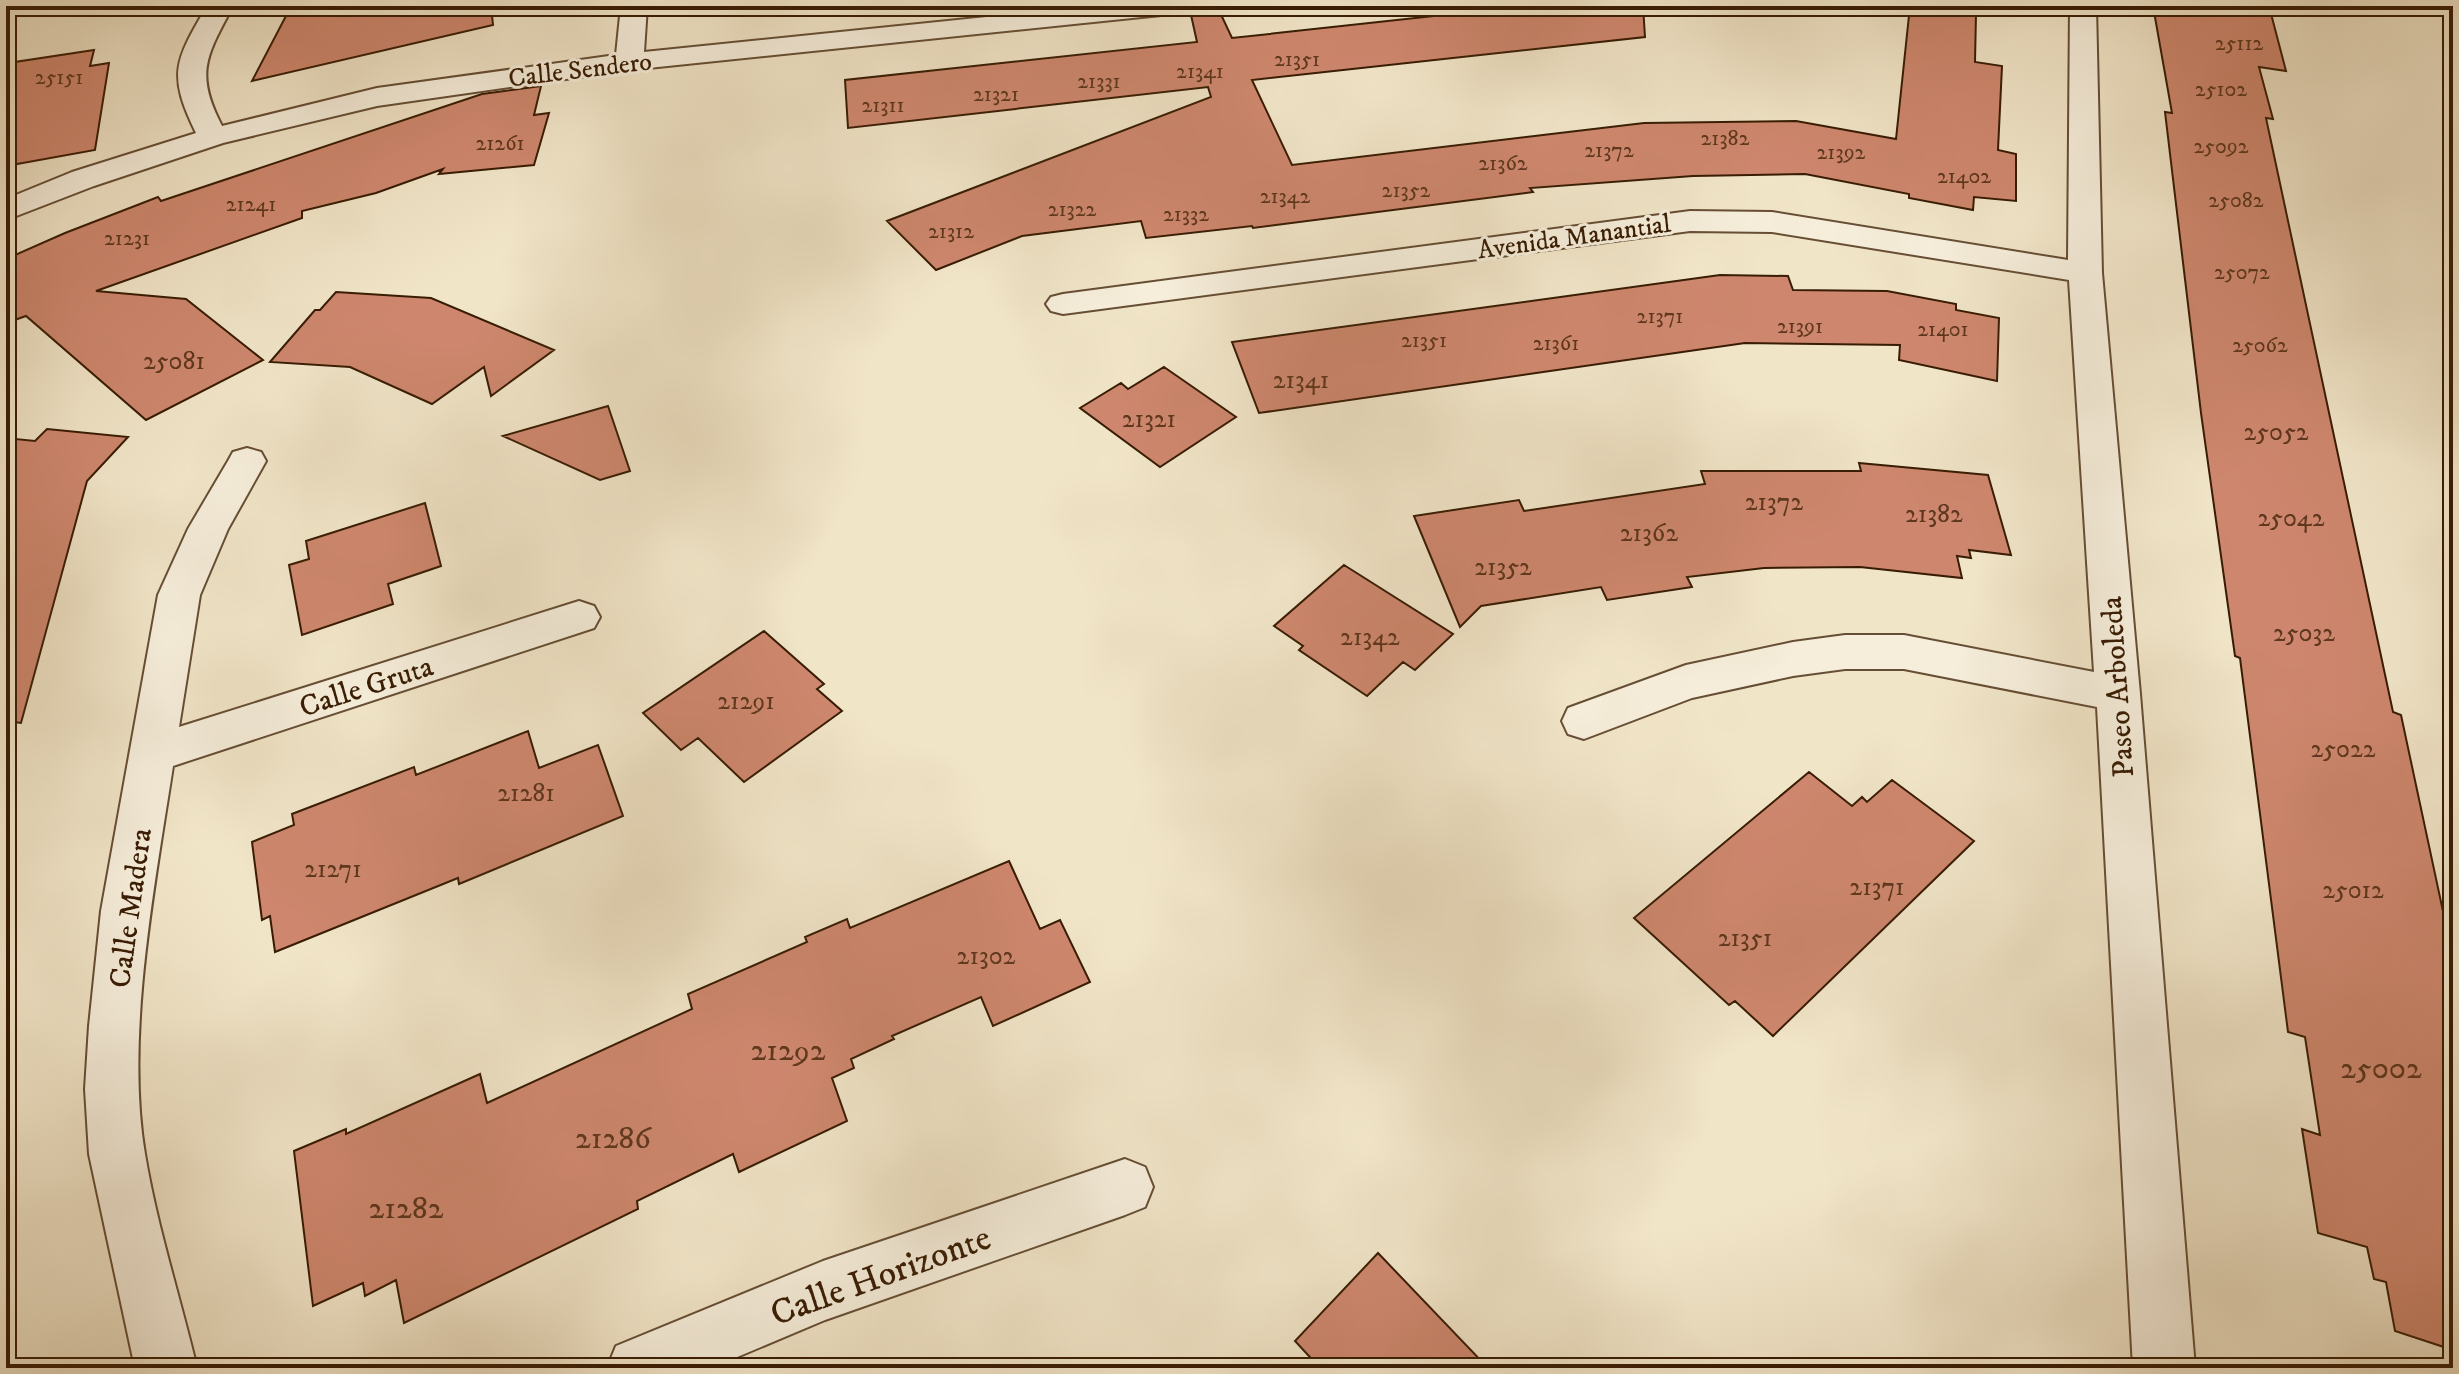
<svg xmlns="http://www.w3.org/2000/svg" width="2459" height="1374" font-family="'IM FELL DW Pica',serif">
  <rect width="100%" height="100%" fill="#f1e5c8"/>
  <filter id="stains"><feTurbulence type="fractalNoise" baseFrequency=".0025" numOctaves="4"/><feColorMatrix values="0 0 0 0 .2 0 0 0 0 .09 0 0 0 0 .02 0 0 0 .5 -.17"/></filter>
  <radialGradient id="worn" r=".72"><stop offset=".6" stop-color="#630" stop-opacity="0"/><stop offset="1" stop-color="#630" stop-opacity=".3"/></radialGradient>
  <path fill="#ce876e" stroke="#381c03" stroke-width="2" d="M309 6H491L493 25 252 81 287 14 306 12Z
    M1189 6H1217L1232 38 1526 6H1643L1645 37 1252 80 1292 165 1644 123 1796 121 1896 139 1910 6H1956L1955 11 1976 14 1975 62 2002 66 1998 150 2016 154V201L1974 197 1973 210 1909 198V194L1805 174 1693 176 1530 188 1533 192 1253 228 1252 226 1146 238 1141 221 1022 236 936 270 887 221 1211 97 1208 87 848 128 845 80 1197 42Z
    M2153 6H2269L2286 71 2259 67 2273 119 2266 118 2393 712 2401 715 2453 958V1350L2395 1331 2386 1282 2374 1279 2367 1247 2318 1233 2302 1129 2320 1135 2305 1037 2288 1032 2240 658 2235 656 2201 413 2165 112 2172 113Z
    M94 50 90 66 109 63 95 150 6 166V87L15 62Z
    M541 86 534 115 549 113 534 165 439 174 443 169 376 193 302 211V218L96 291 186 299 263 360 146 420 26 316 6 323V259L65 233 158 197 161 201 482 94Z
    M1720 275 1788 276 1793 290 1887 291 1956 304V310L1999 318 1997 381 1899 360 1900 345 1745 343 1259 413 1232 342Z
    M336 292 431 298 554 350 491 396 484 367 432 404 350 367 270 362 315 310H320Z
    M1164 367 1236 417 1160 467 1080 408 1121 383 1128 389Z
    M608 406 630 471 600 480 503 436Z
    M47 429 128 437 87 481 21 723 6 721V438L35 441Z
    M1859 463 1988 475 2011 555 1969 550 1971 558 1957 556 1962 578 1860 567 1764 568 1687 577 1692 587 1607 600 1601 587 1481 606 1460 627 1414 516 1519 500 1524 511 1705 484 1701 471H1861Z
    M425 503 441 566 388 584 393 604 302 635 289 565 309 559 306 541Z
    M1344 565 1453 634 1415 670 1403 662 1367 696 1299 650 1303 646 1274 626Z
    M764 631 824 684 817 689 842 711 744 782 698 738 681 750 643 713Z
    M528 731 539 768 598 745 623 816 459 884 458 878 275 952 270 916 262 920 252 842 294 825 292 814 414 767 416 775Z
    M1809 772 1852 806 1862 797 1867 802 1892 780 1974 841 1773 1036 1735 1001 1729 1005 1634 918Z
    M1009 861 1040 929 1060 920 1090 982 993 1026 981 997 892 1036 894 1039 851 1059 854 1068 832 1078 847 1121 739 1172 733 1154 637 1201 638 1209 404 1323 396 1280 365 1296 363 1283 313 1306 294 1151 346 1129V1134L480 1074 487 1103 692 1009 688 994 807 942 805 937 847 919 850 928Z
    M1378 1253 1488 1368H1320L1295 1341Z"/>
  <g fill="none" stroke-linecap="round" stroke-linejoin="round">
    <defs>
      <path id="street" d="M207 6H233C207 55 194 73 222 126L377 88 616 55 621 6H647L644 52 1093 6H1184L1180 12 1171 14 629 70 377 106 223 143 94 186 6 220V199L72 172 196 133C167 74 175 61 207 6Z
        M2070 6H2096L2102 273 2140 694 2195 1368H2133L2097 707 1904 669H1845L1793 676 1692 698 1584 739 1568 734 1562 721 1568 708 1686 665 1793 642 1845 635H1904L2094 672 2069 280 1772 232 1690 231 1063 314 1051 311 1046 304 1051 297 1063 294 1690 211 1772 212 2068 260Z
        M247 448 261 452 266 461 228 529 200 595 179 727 579 601 594 606 600 617 594 628 173 766C155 884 125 1036 145 1154 157 1226 180 1297 197 1368H135L89 1154 85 1089 89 1026 101 911 158 595 188 529 228 461 233 452Z
        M1125 1159 1145 1167 1153 1187 1145 1207 1125 1215 825 1320 711 1368H607L616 1346 823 1261Z"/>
    </defs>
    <use href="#street" stroke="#664e34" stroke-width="4"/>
    <use href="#street" fill="#f6eedb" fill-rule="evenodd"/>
  </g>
  <g text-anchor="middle" stroke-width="6" stroke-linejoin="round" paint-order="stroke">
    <g font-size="22" fill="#5e371e">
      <text x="2239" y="50">25112</text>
      <text x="1297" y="66">21351</text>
      <text x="1200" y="78">21341</text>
      <text x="59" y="84">25151</text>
      <text x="1099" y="88">21331</text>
      <text x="2221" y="96">25102</text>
      <text x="996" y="101">21321</text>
      <text x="883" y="112">21311</text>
      <text x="1725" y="145">21382</text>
      <text x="500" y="150">21261</text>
      <text x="2221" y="153">25092</text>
      <text x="1609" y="157">21372</text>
      <text x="1841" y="159">21392</text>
      <text x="1503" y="170">21362</text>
      <text x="1964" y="183">21402</text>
      <text x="1406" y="197">21352</text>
      <text x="1285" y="203">21342</text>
      <text x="2236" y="207">25082</text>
      <text x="251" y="211">21241</text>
      <text x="1072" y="216">21322</text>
      <text x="1186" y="221">21332</text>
      <text x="951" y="238">21312</text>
      <text x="127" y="245">21231</text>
      <text x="2242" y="279">25072</text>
      <text x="1660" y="323">21371</text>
      <text x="1800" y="333">21391</text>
      <text x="1943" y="336">21401</text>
      <text x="1424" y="347">21351</text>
      <text x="1556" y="350">21361</text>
      <text x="2260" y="352">25062</text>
    </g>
    <g font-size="26" fill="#381c03" stroke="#f6eedb">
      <text transform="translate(580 69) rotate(-7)" y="9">Calle Sendero</text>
      <text transform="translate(1574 236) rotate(-8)" y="9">Avenida Manantial</text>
    </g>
    <g font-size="26" fill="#5e371e">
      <text x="174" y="369">25081</text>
      <text x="1301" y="388">21341</text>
      <text x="1149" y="427">21321</text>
      <text x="2276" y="440">25052</text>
      <text x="1774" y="510">21372</text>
      <text x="1934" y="522">21382</text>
      <text x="2291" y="526">25042</text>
      <text x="1649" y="541">21362</text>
      <text x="1503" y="575">21352</text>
      <text x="2304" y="641">25032</text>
      <text x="1370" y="645">21342</text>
      <text x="746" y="709">21291</text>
      <text x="2343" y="757">25022</text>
      <text x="526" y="801">21281</text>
      <text x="333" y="877">21271</text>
      <text x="1877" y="895">21371</text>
      <text x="2353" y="898">25012</text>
      <text x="1745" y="946">21351</text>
      <text x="986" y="964">21302</text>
    </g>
    <g font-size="30" fill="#381c03" stroke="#f6eedb">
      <text transform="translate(366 686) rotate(-18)" y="10">Calle Gruta</text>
      <text transform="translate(2117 687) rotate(-94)" y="10">Paseo Arboleda</text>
      <text transform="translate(130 908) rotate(-82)" y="10">Calle Madera</text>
    </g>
    <g font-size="32" fill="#5e371e">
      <text x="788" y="1060">21292</text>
      <text x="2381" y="1078">25002</text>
      <text x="613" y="1148">21286</text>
      <text x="406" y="1218">21282</text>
    </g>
    <g font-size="36" fill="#381c03" stroke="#f6eedb">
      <text transform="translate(880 1274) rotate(-20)" y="13">Calle Horizonte</text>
    </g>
  </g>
  <rect width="2459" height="1374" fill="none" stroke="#f1e5c8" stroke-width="32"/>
  <rect x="8" y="8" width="2443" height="1358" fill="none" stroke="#381c03" stroke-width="4"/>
  <rect x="16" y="16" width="2427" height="1342" fill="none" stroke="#381c03" stroke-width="2"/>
  <rect width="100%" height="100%" filter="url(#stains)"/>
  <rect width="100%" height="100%" fill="url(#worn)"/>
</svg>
